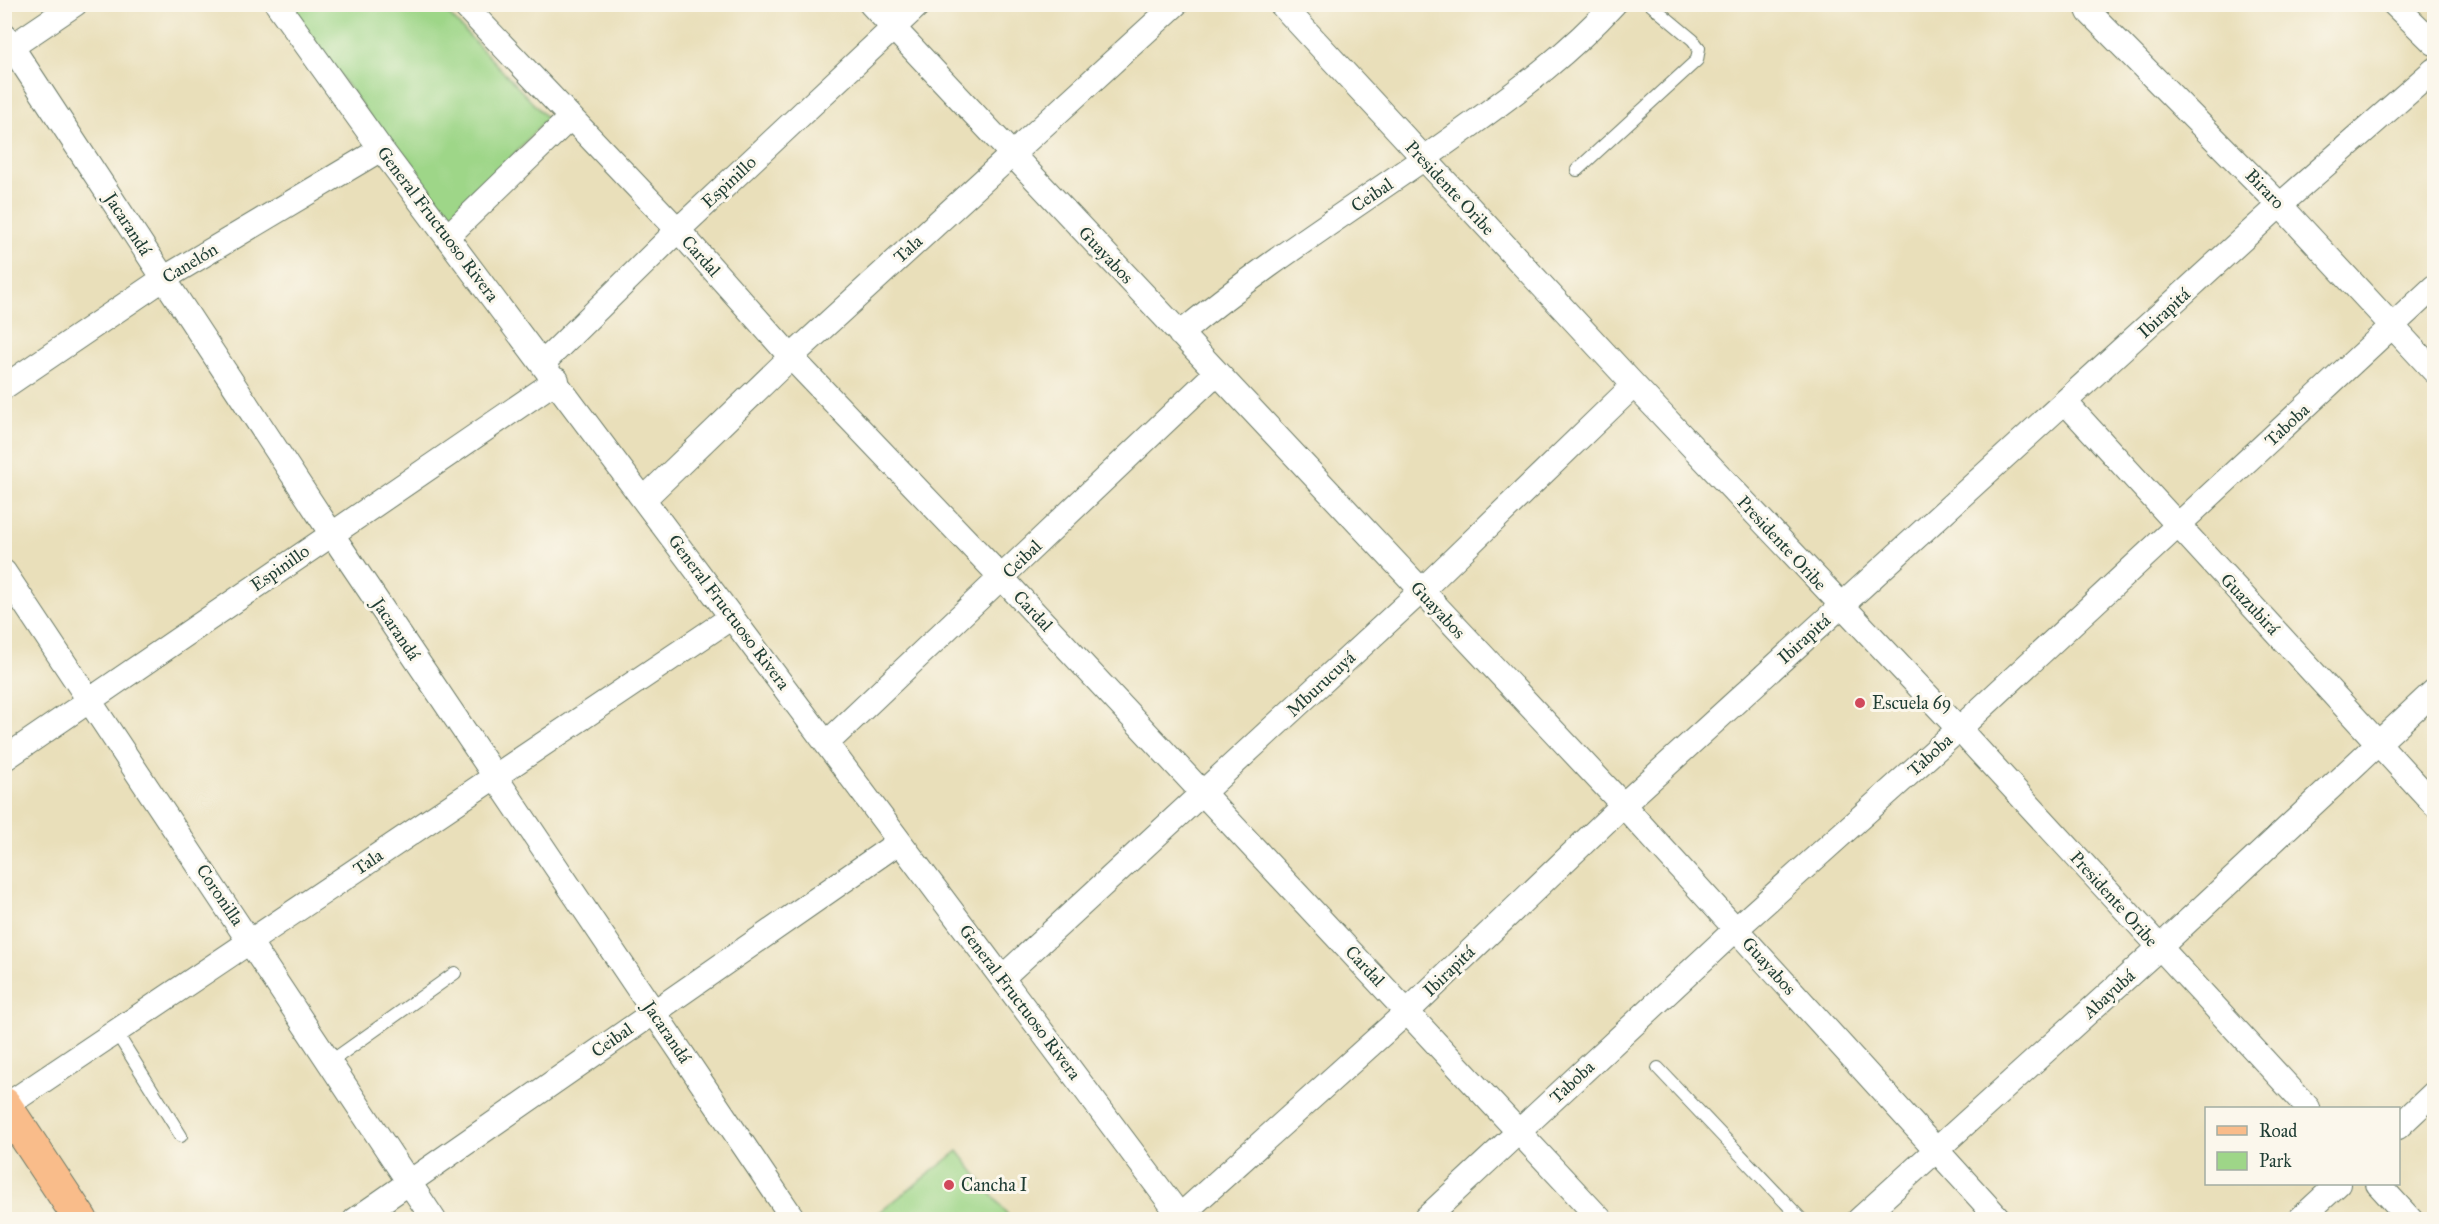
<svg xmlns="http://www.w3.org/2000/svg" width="2439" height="1224" font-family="'IM FELL Great Primer',serif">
  <rect width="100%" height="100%" fill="#fbf7ec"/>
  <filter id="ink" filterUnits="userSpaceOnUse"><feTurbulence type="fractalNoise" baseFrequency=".0167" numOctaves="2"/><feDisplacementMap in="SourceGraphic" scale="12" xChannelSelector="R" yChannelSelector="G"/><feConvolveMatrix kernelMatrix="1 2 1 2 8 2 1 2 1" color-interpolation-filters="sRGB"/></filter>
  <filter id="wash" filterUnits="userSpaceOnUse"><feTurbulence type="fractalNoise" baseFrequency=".008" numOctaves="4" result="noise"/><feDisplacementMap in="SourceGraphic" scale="24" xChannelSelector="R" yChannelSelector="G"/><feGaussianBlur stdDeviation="1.35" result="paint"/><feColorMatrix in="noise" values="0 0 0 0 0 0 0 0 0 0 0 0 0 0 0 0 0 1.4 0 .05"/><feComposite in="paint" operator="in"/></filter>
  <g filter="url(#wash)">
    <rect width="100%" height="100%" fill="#e9dfba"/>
    <path fill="#9ed688" stroke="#5e8a5e" stroke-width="1.5" d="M288 5H440L547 118 450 226Z
      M958 1151 1011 1219H871Z"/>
  </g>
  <g filter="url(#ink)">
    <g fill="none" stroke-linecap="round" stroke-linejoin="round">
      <defs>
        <path id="lane" d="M1577 170 1697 60 1699 48 1693 40 1650 4
          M116 1032 181 1136
          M330 1062 455 973
          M1658 1068 1802 1220"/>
        <path id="street" d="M277 4 381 149 1183 1220
          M463 4 678 230 791 357 1002 578 1601 1220
          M871 4 1623 805 2000 1220
          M1281 4 1634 385 1959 729 2308 1108
          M2086 4 2089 12 2280 205 2434 371
          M2394 4 2434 43
          M4 35 331 533 794 1220
          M4 52 75 4
          M447 237 570 118
          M1180 334C1271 258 1372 197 1468 127 1521 89 1570 52 1614 4
          M543 363 678 230 919 4
          M4 387 163 279 381 149
          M2066 403 2434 804
          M645 498 791 357 1176 4
          M4 572 434 1220
          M827 743 1216 373
          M4 759 557 380
          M1003 977 1421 591 1634 385
          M4 1107 732 617
          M2398 1127 2434 1093
          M2378 1184 2411 1220
          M1180 1216 1408 1011 1623 805 2280 205 2434 70
          M355 1220 899 842
          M1424 1220 1736 929 1959 729 2434 287
          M1859 1220 2159 948 2434 691
          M2299 1220 2338 1184"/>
        <path id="primary" d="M4 1104 81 1220"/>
      </defs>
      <use href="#lane" stroke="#667663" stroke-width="14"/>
      <use href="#street" stroke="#667663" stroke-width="26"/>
      <use href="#primary" stroke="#667663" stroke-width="35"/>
      <use href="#lane" stroke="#fff" stroke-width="12"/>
      <use href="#street" stroke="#fff" stroke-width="24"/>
      <use href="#primary" stroke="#f9bc8a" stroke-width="33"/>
    </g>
  </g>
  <g fill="#d1495b" stroke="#fbf7ec" stroke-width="2">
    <circle cx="1860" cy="703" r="6"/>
    <circle cx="949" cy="1185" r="6"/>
  </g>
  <g text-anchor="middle" stroke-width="6" stroke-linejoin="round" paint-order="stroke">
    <g font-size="18" fill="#1f3d34" stroke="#fbf7ec">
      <text transform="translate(729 182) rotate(-43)" y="6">Espinillo</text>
      <text transform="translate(1450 188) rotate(47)" y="6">Presidente Oribe</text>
      <text transform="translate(2265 189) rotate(46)" y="6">Biraro</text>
      <text transform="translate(1372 195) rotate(-34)" y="6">Ceibal</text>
      <text transform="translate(128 224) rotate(57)" y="6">Jacarandá</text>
      <text transform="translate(438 224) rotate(53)" y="6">General Fructuoso Rivera</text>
      <text transform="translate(908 249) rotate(-42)" y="6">Tala</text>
      <text transform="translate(1106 255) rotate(47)" y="6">Guayabos</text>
      <text transform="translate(701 256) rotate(48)" y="6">Cardal</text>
      <text transform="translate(190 263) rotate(-31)" y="6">Canelón</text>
      <text transform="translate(2164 313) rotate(-43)" y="6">Ibirapitá</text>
      <text transform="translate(2287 425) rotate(-43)" y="6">Taboba</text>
      <text transform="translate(1782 543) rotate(47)" y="6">Presidente Oribe</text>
      <text transform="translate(1022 559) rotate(-44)" y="6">Ceibal</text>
      <text transform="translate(280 568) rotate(-35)" y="6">Espinillo</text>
      <text transform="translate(2250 604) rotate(47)" y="6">Guazubirá</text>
      <text transform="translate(1438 610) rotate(47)" y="6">Guayabos</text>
      <text transform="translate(1033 611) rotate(47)" y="6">Cardal</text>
      <text transform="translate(729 612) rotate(53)" y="6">General Fructuoso Rivera</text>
      <text transform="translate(396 629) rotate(56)" y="6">Jacarandá</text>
      <text transform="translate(1804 639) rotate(-42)" y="6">Ibirapitá</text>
      <text transform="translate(1321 684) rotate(-43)" y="6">Mburucuyá</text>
      <text transform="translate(1930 755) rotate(-42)" y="6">Taboba</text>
      <text transform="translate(368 862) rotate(-34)" y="6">Tala</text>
      <text transform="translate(220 895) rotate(56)" y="6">Coronilla</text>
      <text transform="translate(2114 899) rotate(48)" y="6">Presidente Oribe</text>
      <text transform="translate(1365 966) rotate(47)" y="6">Cardal</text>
      <text transform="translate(1769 966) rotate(48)" y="6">Guayabos</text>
      <text transform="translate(1449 971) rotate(-44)" y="6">Ibirapitá</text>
      <text transform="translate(2109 994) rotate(-42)" y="6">Abayubá</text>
      <text transform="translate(1020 1002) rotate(53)" y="6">General Fructuoso Rivera</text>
      <text transform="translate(667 1032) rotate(56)" y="6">Jacarandá</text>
      <text transform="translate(612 1040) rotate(-35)" y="6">Ceibal</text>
      <text transform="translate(1572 1082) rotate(-43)" y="6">Taboba</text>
    </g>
    <g font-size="18" fill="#1f3d34" stroke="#fbf7ec" text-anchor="start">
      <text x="1872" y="709">Escuela 69</text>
      <text x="961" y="1191">Cancha I</text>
    </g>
  </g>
  <rect width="2439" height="1224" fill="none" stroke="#fbf7ec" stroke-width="24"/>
  <rect x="2205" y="1107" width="195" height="78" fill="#fbf7ec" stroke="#a3ada2" stroke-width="1.5"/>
  <rect x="2217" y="1126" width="30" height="9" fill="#f9bc8a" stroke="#a3ada2" stroke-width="1.5"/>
  <text x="2259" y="1137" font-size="18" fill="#1f3d34">Road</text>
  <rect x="2217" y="1152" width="30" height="18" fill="#9ed688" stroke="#a3ada2" stroke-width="1.5"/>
  <text x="2259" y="1167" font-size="18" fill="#1f3d34">Park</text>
</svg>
